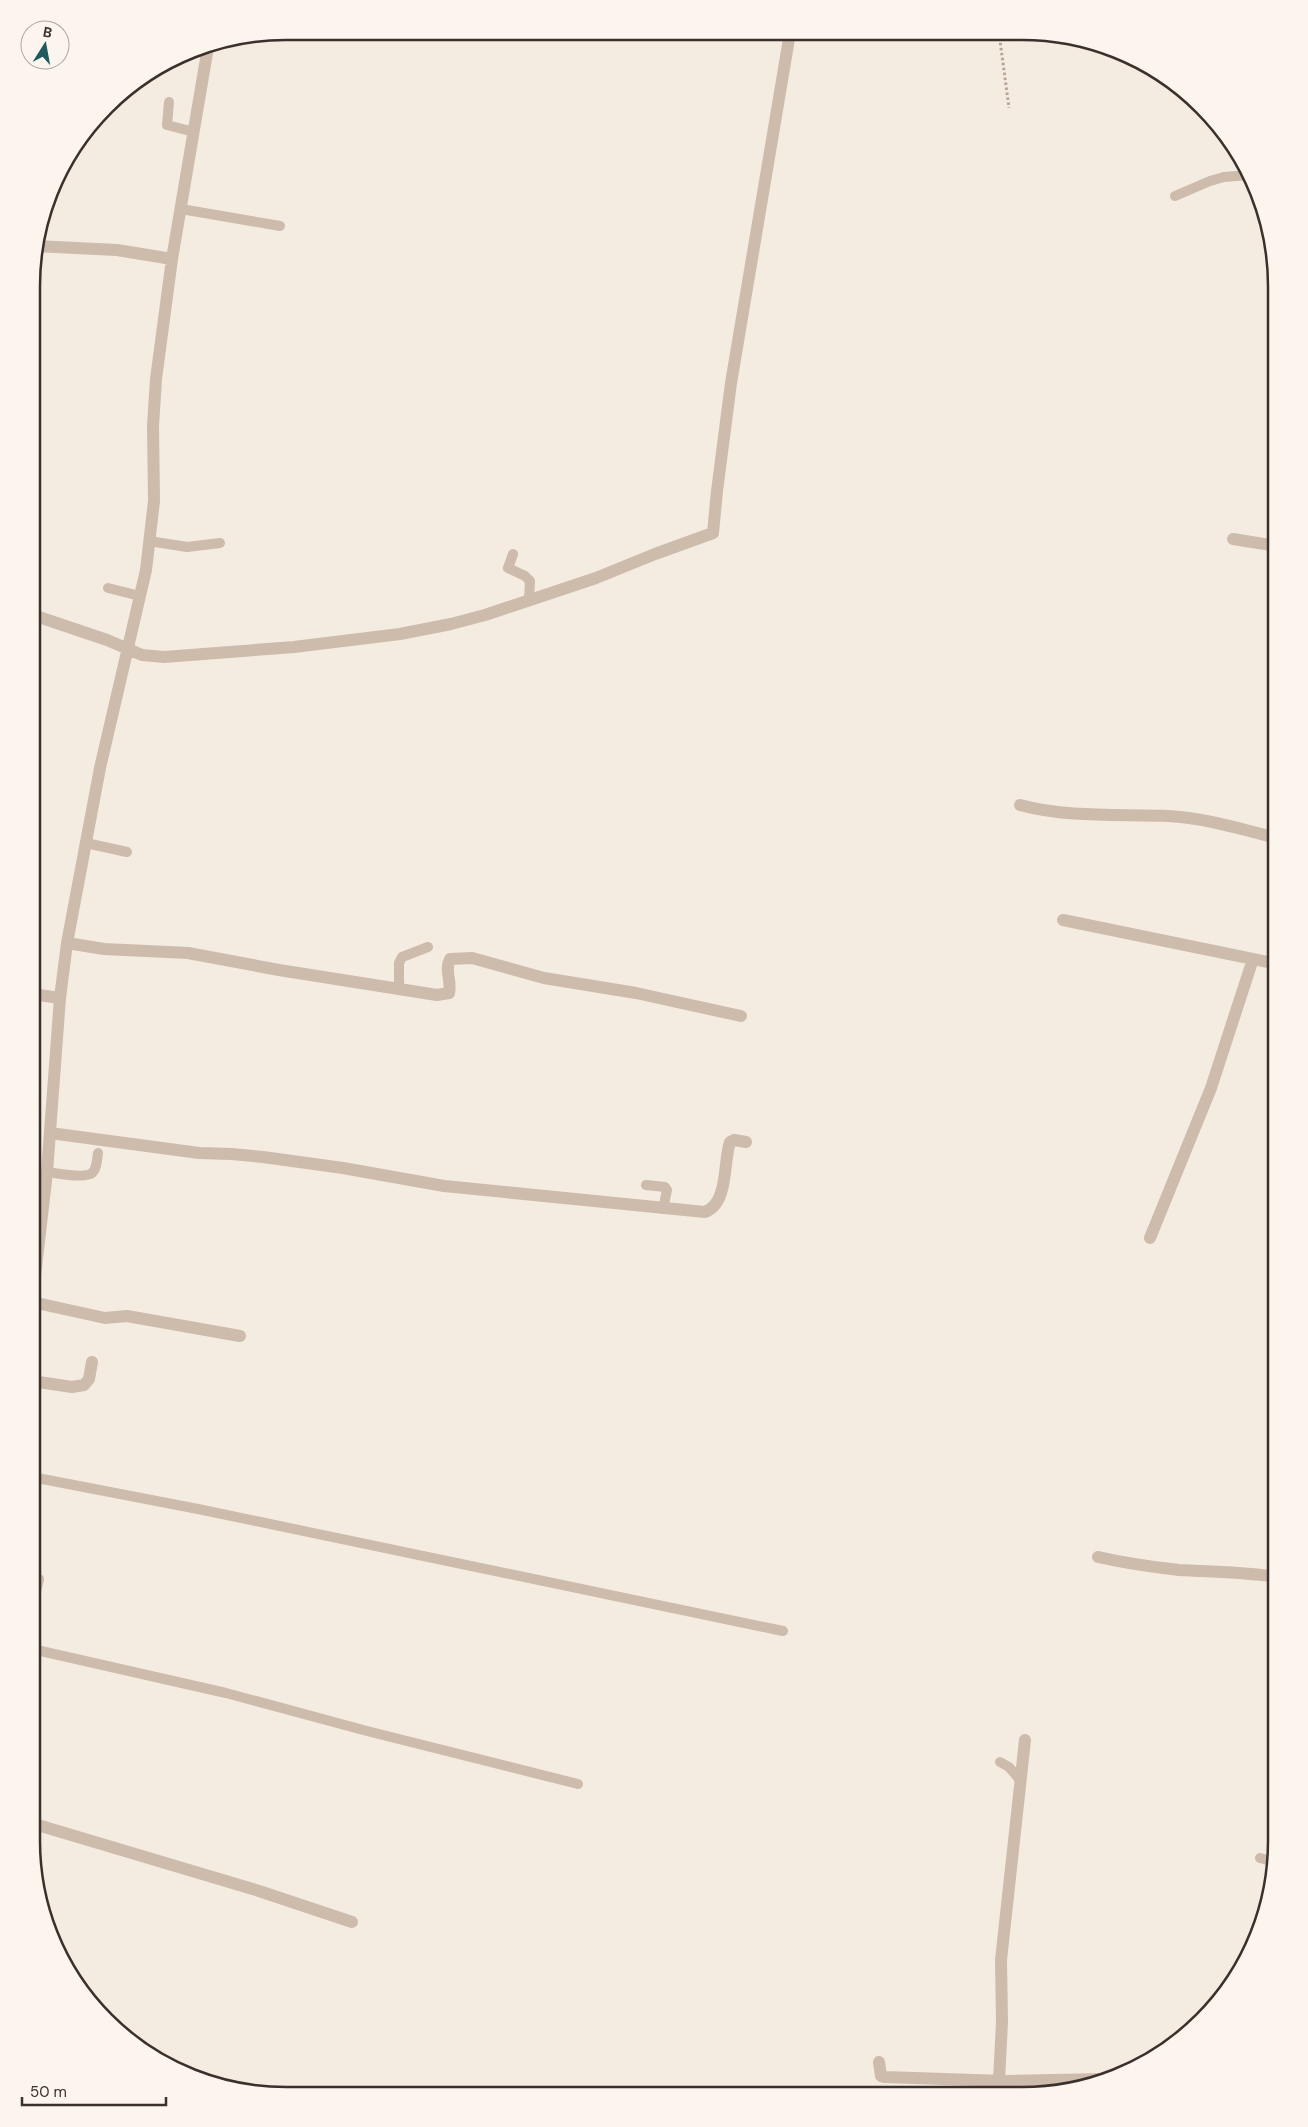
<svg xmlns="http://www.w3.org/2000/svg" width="1308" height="2127" font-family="'DM Sans',sans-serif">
  <rect width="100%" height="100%" fill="#f4ebe1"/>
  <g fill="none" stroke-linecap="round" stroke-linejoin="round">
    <path stroke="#b9a596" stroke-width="3" stroke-dasharray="2.5 2.5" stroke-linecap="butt" d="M999 33 1009 108"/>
    <path stroke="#cdbbac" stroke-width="10" d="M169 102 167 125 194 132
      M1175 196 1210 181 1224 177 1250 175
      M181 209 280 226
      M149 541 187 547 220 543
      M513 554 508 568 525 576 530 581 529 600
      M108 588 140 596
      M86 843 127 852
      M399 989V963L402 957 428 947
      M47 1172C56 1173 85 1179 92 1173 97 1169 97 1159 98 1153
      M646 1185 665 1187 667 1190 663 1209
      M32 1477 198 1509 783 1631
      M32 1597 35 1596 39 1579
      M32 1649 226 1693 367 1731 578 1784
      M1000 1762 1009 1767 1021 1781
      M1260 1858 1275 1862"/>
    <path stroke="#cdbbac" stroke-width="12" d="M35 246 117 250 172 259
      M1233 539 1277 546
      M33 615 107 640 142 655 164 657 294 647 400 634 451 624 485 615 596 578 655 554 713 533 717 491 731 383 790 33
      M1020 805C1068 818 1119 814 1168 816 1206 818 1240 829 1277 838
      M1063 920 1277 964
      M67 943 104 949 188 953 279 970 437 995 449 993C452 981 444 970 450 959L472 958 544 978 636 993 741 1016
      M32 994 60 998 67 943 100 768 146 570 154 501 153 426 156 379 172 259 208 47
      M50 1133 199 1153 231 1154 263 1157 343 1168 444 1186 705 1212C729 1203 723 1162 730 1142L734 1140 746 1142
      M1150 1238 1211 1088 1253 959
      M32 1302 47 1172 60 998
      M32 1302 105 1318 127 1316 240 1336
      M32 1381 72 1387 84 1385 89 1379 92 1362
      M1098 1557C1125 1563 1152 1567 1179 1570 1212 1572 1244 1572 1276 1577
      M31 1823 259 1891 352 1922
      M879 2062 881 2076 884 2077 1004 2081 1105 2079
      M999 2081 1002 2022 1001 1960 1025 1740"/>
  </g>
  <path d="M0 0H1308V2127H0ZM286 40H1022A246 246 0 0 1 1268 286V1841A246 246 0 0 1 1022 2087H286A246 246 0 0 1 40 1841V286A246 246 0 0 1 286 40Z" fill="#fbf5ee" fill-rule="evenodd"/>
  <path fill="none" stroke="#3b302b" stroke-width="2.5" d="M286 40H1022A246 246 0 0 1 1268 286V1841A246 246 0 0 1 1022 2087H286A246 246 0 0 1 40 1841V286A246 246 0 0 1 286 40Z"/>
  <g transform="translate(45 45) rotate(11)"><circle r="24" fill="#fbf5ee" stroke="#aea6a0"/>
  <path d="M0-4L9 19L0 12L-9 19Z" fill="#1f5a5e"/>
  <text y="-8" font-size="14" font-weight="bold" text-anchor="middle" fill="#3b302b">B</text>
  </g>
  <path d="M22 2097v8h144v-8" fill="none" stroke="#3b302b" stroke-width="2.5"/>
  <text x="30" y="2097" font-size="15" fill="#3b302b" stroke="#fbf5ee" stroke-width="4" paint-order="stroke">50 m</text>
</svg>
